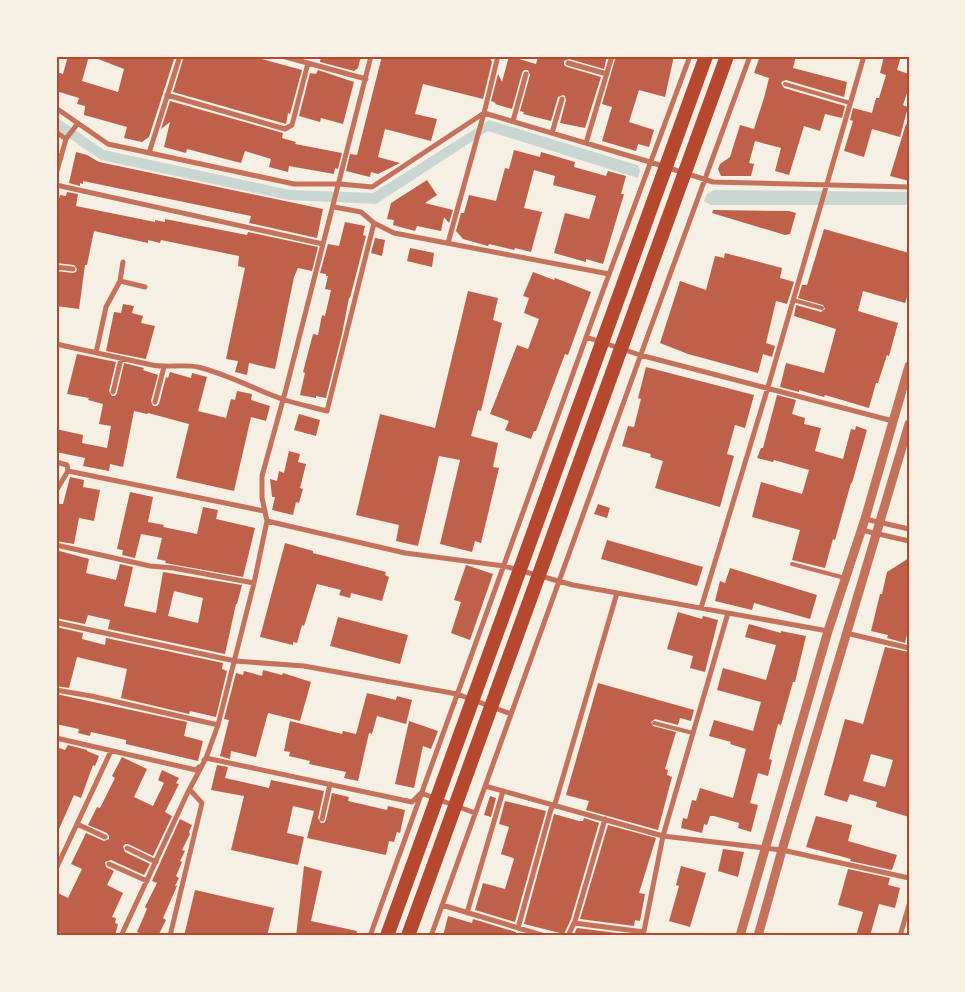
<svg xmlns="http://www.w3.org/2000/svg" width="965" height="992" font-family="Overpass,sans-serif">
  <rect width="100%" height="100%" fill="#f6efe4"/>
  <path fill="#c9d6d2" d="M56 117 104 150 290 190 373 193 489 120 637 165 640 170 638 178 488 131 376 204 289 200 101 160 56 129Z
    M714 190 909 192V205H711L704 201 707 194Z"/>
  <path fill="#bf614a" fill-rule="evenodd" d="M68 56H89L82 81 118 92 124 69 98 59V56H175L149 137 142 142 124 138 127 127 84 115 85 106 77 104 79 98 56 91V72L63 74Z
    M184 56H259L258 58 302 70 290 114 288 113 286 124 173 92Z
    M321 56H361L358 68 354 71 320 62Z
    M382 56H489L492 62 483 99 423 84 415 114 437 119 431 141 385 129 378 157 400 163 378 174 371 172 370 177 346 171 350 154 357 155Z
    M509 56 536 64 538 56H607L604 69 569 59 564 61V65L567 67 601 77 585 128 560 123 566 100 565 96 563 95 558 97 551 121 523 114 524 112 520 111 530 75 528 70H524L522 73 512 109 495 104 496 103 491 101 498 74 502 82Z
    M616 56H674L665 97 639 90 629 122 654 130 649 147 638 144 636 151 602 141 612 107 602 104Z
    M760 56H796L793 68 847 82 844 97 786 80 783 81 781 83 784 88 845 106 842 118 825 114 820 131 804 126 789 175 775 171 781 148 755 141 749 163 754 164 751 176H721L718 169 720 164 730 157 740 125 754 129 764 98 769 78 754 73Z
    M884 56H901L897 70 909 74V87L903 105 908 107 900 137 872 129 864 157 844 151 853 121 850 120 853 108 872 113 876 98H879L886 75 880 73Z
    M318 70 354 82 343 124 321 118 320 122 299 116 310 73 316 74Z
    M170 101 283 133 282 138 296 142 295 144 342 153 338 169 335 168 334 174 289 166 288 172 269 167 271 159 245 151 241 163 187 149 186 153 164 147 170 122 161 129Z
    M906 124 909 125V181L890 176Z
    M514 150 540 157 541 152 575 162 574 167 606 176 608 171 626 176 621 194H624L603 264 586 259V262L554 253 565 213 589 219 596 196 553 185 555 176 534 170 524 208 542 212 531 252 515 248 514 250 489 244 488 246 463 239 456 231 461 213H464L469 195 496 201 505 168 509 169Z
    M76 152 87 155 99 162 323 209 317 238 249 223 251 216 83 181V184L80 183V186L69 183Z
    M427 180 437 195 425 203 453 210 449 223 444 217 441 231 417 226 415 231 393 225 394 220 387 219 391 203Z
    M67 192 78 194 76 206 155 222V220L165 222V219L247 235 248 232 318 247 312 271 298 268 294 277 275 369 249 363 247 375 235 372 238 361 226 359 245 268 238 266 239 256 161 240 160 243 148 240V243L94 231 87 265H85L79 309 56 306V271L73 273 76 272 77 269 74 265 56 263V212L60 195 66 196Z
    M713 210 789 211 796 213 790 234 785 235 712 213Z
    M345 222 365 226 363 235 366 236 350 298H349L342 334 326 398 316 396V398L300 395 305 373 303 372 313 334 318 335 322 315 325 316 331 290 325 289 328 276H326V274L320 273 328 244 339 246Z
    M824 229 909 253V291L905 303 863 291 858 311 898 323 889 356 887 355 878 383H876L869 408 825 395 824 397 799 390V392L780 387 786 363 824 373 836 329 794 316 796 305 821 312 825 309 823 305 798 298 802 285H807Z
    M375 238 385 240 382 256 371 253Z
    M410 248 434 253 432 267 407 261Z
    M725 253 782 268 780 278 794 282 787 304 776 301 766 343 775 346 772 357 763 354 758 373 688 354 660 343 680 281 706 290 715 256 724 258Z
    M533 272 554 280 555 278 591 292 568 355 565 354 536 431H534L531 439 505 430 509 421 490 414 517 345 528 349 539 319 524 313 529 298 523 296Z
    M468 291 498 298 493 320 502 323 481 411 478 410 471 436 498 443 493 467 499 468 481 543 475 541 472 552 440 544 460 460 439 456 418 546 396 541 399 525 356 515 380 414 435 428Z
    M123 304 134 306 132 313 143 316 141 323 155 326 146 359 106 351 114 312 121 313Z
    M77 354 116 362 109 391 112 396H115L117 393 124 363 144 368 143 370 158 375 151 401 153 406H157L159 404 166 377 168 378 170 372 191 378 192 373 207 377 198 411 226 418 231 399 235 400 237 391 252 394 251 400 270 406 266 421 251 417 234 491 176 478 189 424 148 413 147 414 134 411 123 467 110 464 109 471 83 466 85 458 56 452V429L83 435 82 443 107 448 111 426 99 424 103 404 88 400 89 398 67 394Z
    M646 367 754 395 745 428 735 425 727 454 734 456 720 507 655 488 663 461 650 457 651 454 622 446 628 426 634 427 641 399 638 398Z
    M777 395 796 400 792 414 805 418 804 424 821 428 815 451 843 459 851 429 855 430 856 426 867 430 852 483H851L835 540 833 539 825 568 792 560 800 530 752 517 761 482 802 494 809 470 774 460 773 462 757 458 761 448H763Z
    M299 414 320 420 316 436 294 430Z
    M289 451 300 454 298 462 306 464 300 488 303 489 299 503 296 502 293 515 272 510 275 497H272L270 479 277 481 279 471 284 473Z
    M70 477 84 480 83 487 100 490 94 521 79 518 74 544 56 541V516L59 504H63Z
    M130 492 153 497 148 522 164 525 163 527 197 534 203 507 218 510 216 519 255 528 243 577 165 563 166 561 157 559 162 538 141 534 135 558 122 555 123 550 117 549Z
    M598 504 610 508 607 518 594 514Z
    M607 540 703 567 697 586 601 559Z
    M285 543 313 551V553L386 572 385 575 389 577 382 601 351 593 350 598 339 595 341 590 317 584 304 626 302 625 297 643 293 642V645L260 637Z
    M56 550 89 559 86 573 116 580 120 564 133 567 124 606 156 613 163 572 242 585 237 604H236L225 654 108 629 110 620 88 615 85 624 56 618ZM174 591 203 598 198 623 168 616Z
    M909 558V626L905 643 887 638 888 635 871 631 880 594H882L887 572Z
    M466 565 493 574 470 640 451 633 461 602 454 600Z
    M730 568 817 595 810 619 754 603 752 610 715 601 720 581 725 583Z
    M678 612 702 619 703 616 718 620 705 672 690 668 693 656 667 649Z
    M338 617 408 635 400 664 330 646Z
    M749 624 781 633V631L806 636 795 682H793L781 725 778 724 769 759 772 760 768 776 758 773 750 803 758 805 751 832 738 828 739 823 714 816H710L707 825 704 824 702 833 681 828 683 818 687 819 692 800 696 801 700 788 733 798 746 749 730 744 731 742 709 736 714 720 753 731 761 702 717 690 723 668 766 680 776 645 745 637Z
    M56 627 83 633 82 639 105 645 106 638 223 663 222 669 227 671 216 717 190 711 189 714 121 698 127 669 77 657 69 688 56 686Z
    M885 647 909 652V817L876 807 877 802 850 794 847 802 824 795 845 719 863 724ZM871 754 893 760 885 787 863 781Z
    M263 670 282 675 283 673 311 682 300 721 268 713 256 757 231 751 230 759 220 756 229 720 224 719 236 673 243 675 244 671 262 676Z
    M598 683 694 710 691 721 680 718 678 725 655 719 651 722 653 726 676 732 665 769 668 770 667 775 672 777 658 830 586 810 589 801 566 795Z
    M367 693 396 700 397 696 412 700 406 724 377 716 372 734 369 733 358 781 344 778 346 772 309 764 310 761 289 756 290 752 284 751 290 721 342 734 343 731 356 734Z
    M56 694 187 722 184 736 203 741 198 761 126 744V740L91 732 90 736 78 733 79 729 56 724Z
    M409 721 438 731 431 749 423 746 414 788 395 784Z
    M68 745 87 750V751L99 756 95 766 93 765 81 798 74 795 56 836V747L65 750Z
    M122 757 147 769 134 797 153 806 164 783 158 780 162 770 179 778 176 783 179 784 165 812 172 816 153 856 128 844H125L123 847 125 852 150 864 144 875 111 860 105 862 106 867 114 871 107 885 123 893 112 917 116 918 115 923 118 924 115 936H66L56 931V892L68 898 82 869 71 864 86 833 104 841 109 839V836L107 833 88 825 97 807 100 808 115 778 112 776Z
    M217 765 228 767 225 778 269 788 271 780 324 791 318 818 321 823H324L326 820 332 793 349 797 348 801 387 810 388 806 405 810 400 833 397 832 394 842 389 841 386 855 307 838 314 811 293 806 287 833 304 837 298 865 231 850 244 796 211 790Z
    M490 796 496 798 491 817 484 815Z
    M505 801 546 811 515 922 475 910 483 883 505 889 514 859 513 858 501 854 509 827 499 824Z
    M554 814 579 821H583L584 818 599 823 571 919 564 934 524 924Z
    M816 816 852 825 848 841 897 855 892 870 850 861 851 859 806 847Z
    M180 819 192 825 189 832 190 834 182 850 185 851 180 861 182 862 176 876 179 878 175 886H177L163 918 166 920 158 936H144L137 932 147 909 145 907 157 883 152 881Z
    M608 825 656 838 639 893 645 894 640 921 635 920 634 926 580 919Z
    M723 849 744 852 738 877 718 871Z
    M304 866 322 871 311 921 357 931 356 936H296Z
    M681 866 706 873 690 927 669 921 679 886 676 885Z
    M848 869 890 878 888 885 900 888 895 908 879 904 870 936H856L863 912 838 905Z
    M195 890 274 908 267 936H184Z
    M448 916 472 923 473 919 516 932 515 936H443Z
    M577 928 633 935 573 936Z"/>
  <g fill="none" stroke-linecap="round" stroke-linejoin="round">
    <path stroke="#c5725c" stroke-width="4" d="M785 84 850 103
      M793 300 822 308
      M792 564 845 578
      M654 723 693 733"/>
    <path stroke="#c5725c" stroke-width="5" d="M282 56 366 79
      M568 63 607 74
      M167 95 285 129 292 125 308 63
      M56 108 108 144 294 184H340L372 187 484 113 650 162 713 182 909 187
      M513 121 526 74
      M56 132 66 139
      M552 133 562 99
      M586 143 612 56
      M149 153 180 56
      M56 174 66 139 78 123
      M56 185 323 244
      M334 207 361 212 374 223 394 233 609 274
      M448 243 484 113 498 56
      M56 267 73 269
      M120 281 145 287
      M586 337 640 355 893 421
      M56 344 152 365C167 368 183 364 198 367 227 374 254 389 282 399 297 404 312 407 327 411L374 223
      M96 353 106 307 120 281 123 262
      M113 392 121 359
      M155 402 164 367
      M56 462 67 465 68 471 264 511
      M56 491 68 471
      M865 519 909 529
      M267 521 405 553 504 566 573 585 828 631
      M861 530 909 541
      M56 545 150 566 173 568 254 583
      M701 608 768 387 864 56
      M56 622 58 623 235 661 304 666 457 694 511 714
      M846 633 909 648
      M56 690 91 696 218 725
      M56 738 196 770 199 767
      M204 760 206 758 412 802 421 793 475 813
      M485 786 663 836 782 850 909 878
      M322 819 330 784
      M77 824 105 837
      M127 848 156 862
      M109 864 147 881
      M56 869 111 751
      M442 905 545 936
      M467 913 503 791
      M574 923 644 932
      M518 928 551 809 555 804 617 593
      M121 936 187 794 206 758 218 725 254 583 267 521 262 498V476L286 389 371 56
      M170 936 202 803 190 790
      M370 936 601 296 690 56
      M431 936 649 332 750 56
      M568 936 575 921 605 819
      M643 936 663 836 728 613
      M900 936 909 905"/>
    <path stroke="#c5725c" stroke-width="9" d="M740 936 828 631 865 519 909 366
      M758 936 782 850 909 424"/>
    <path stroke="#b5482f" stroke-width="14" d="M387 936 706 56
      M408 936 727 56"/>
  </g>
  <rect width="965" height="992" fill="none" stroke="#f6efe4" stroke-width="115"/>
  <rect x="58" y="58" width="850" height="876" fill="none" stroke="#b5482f" stroke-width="2"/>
</svg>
